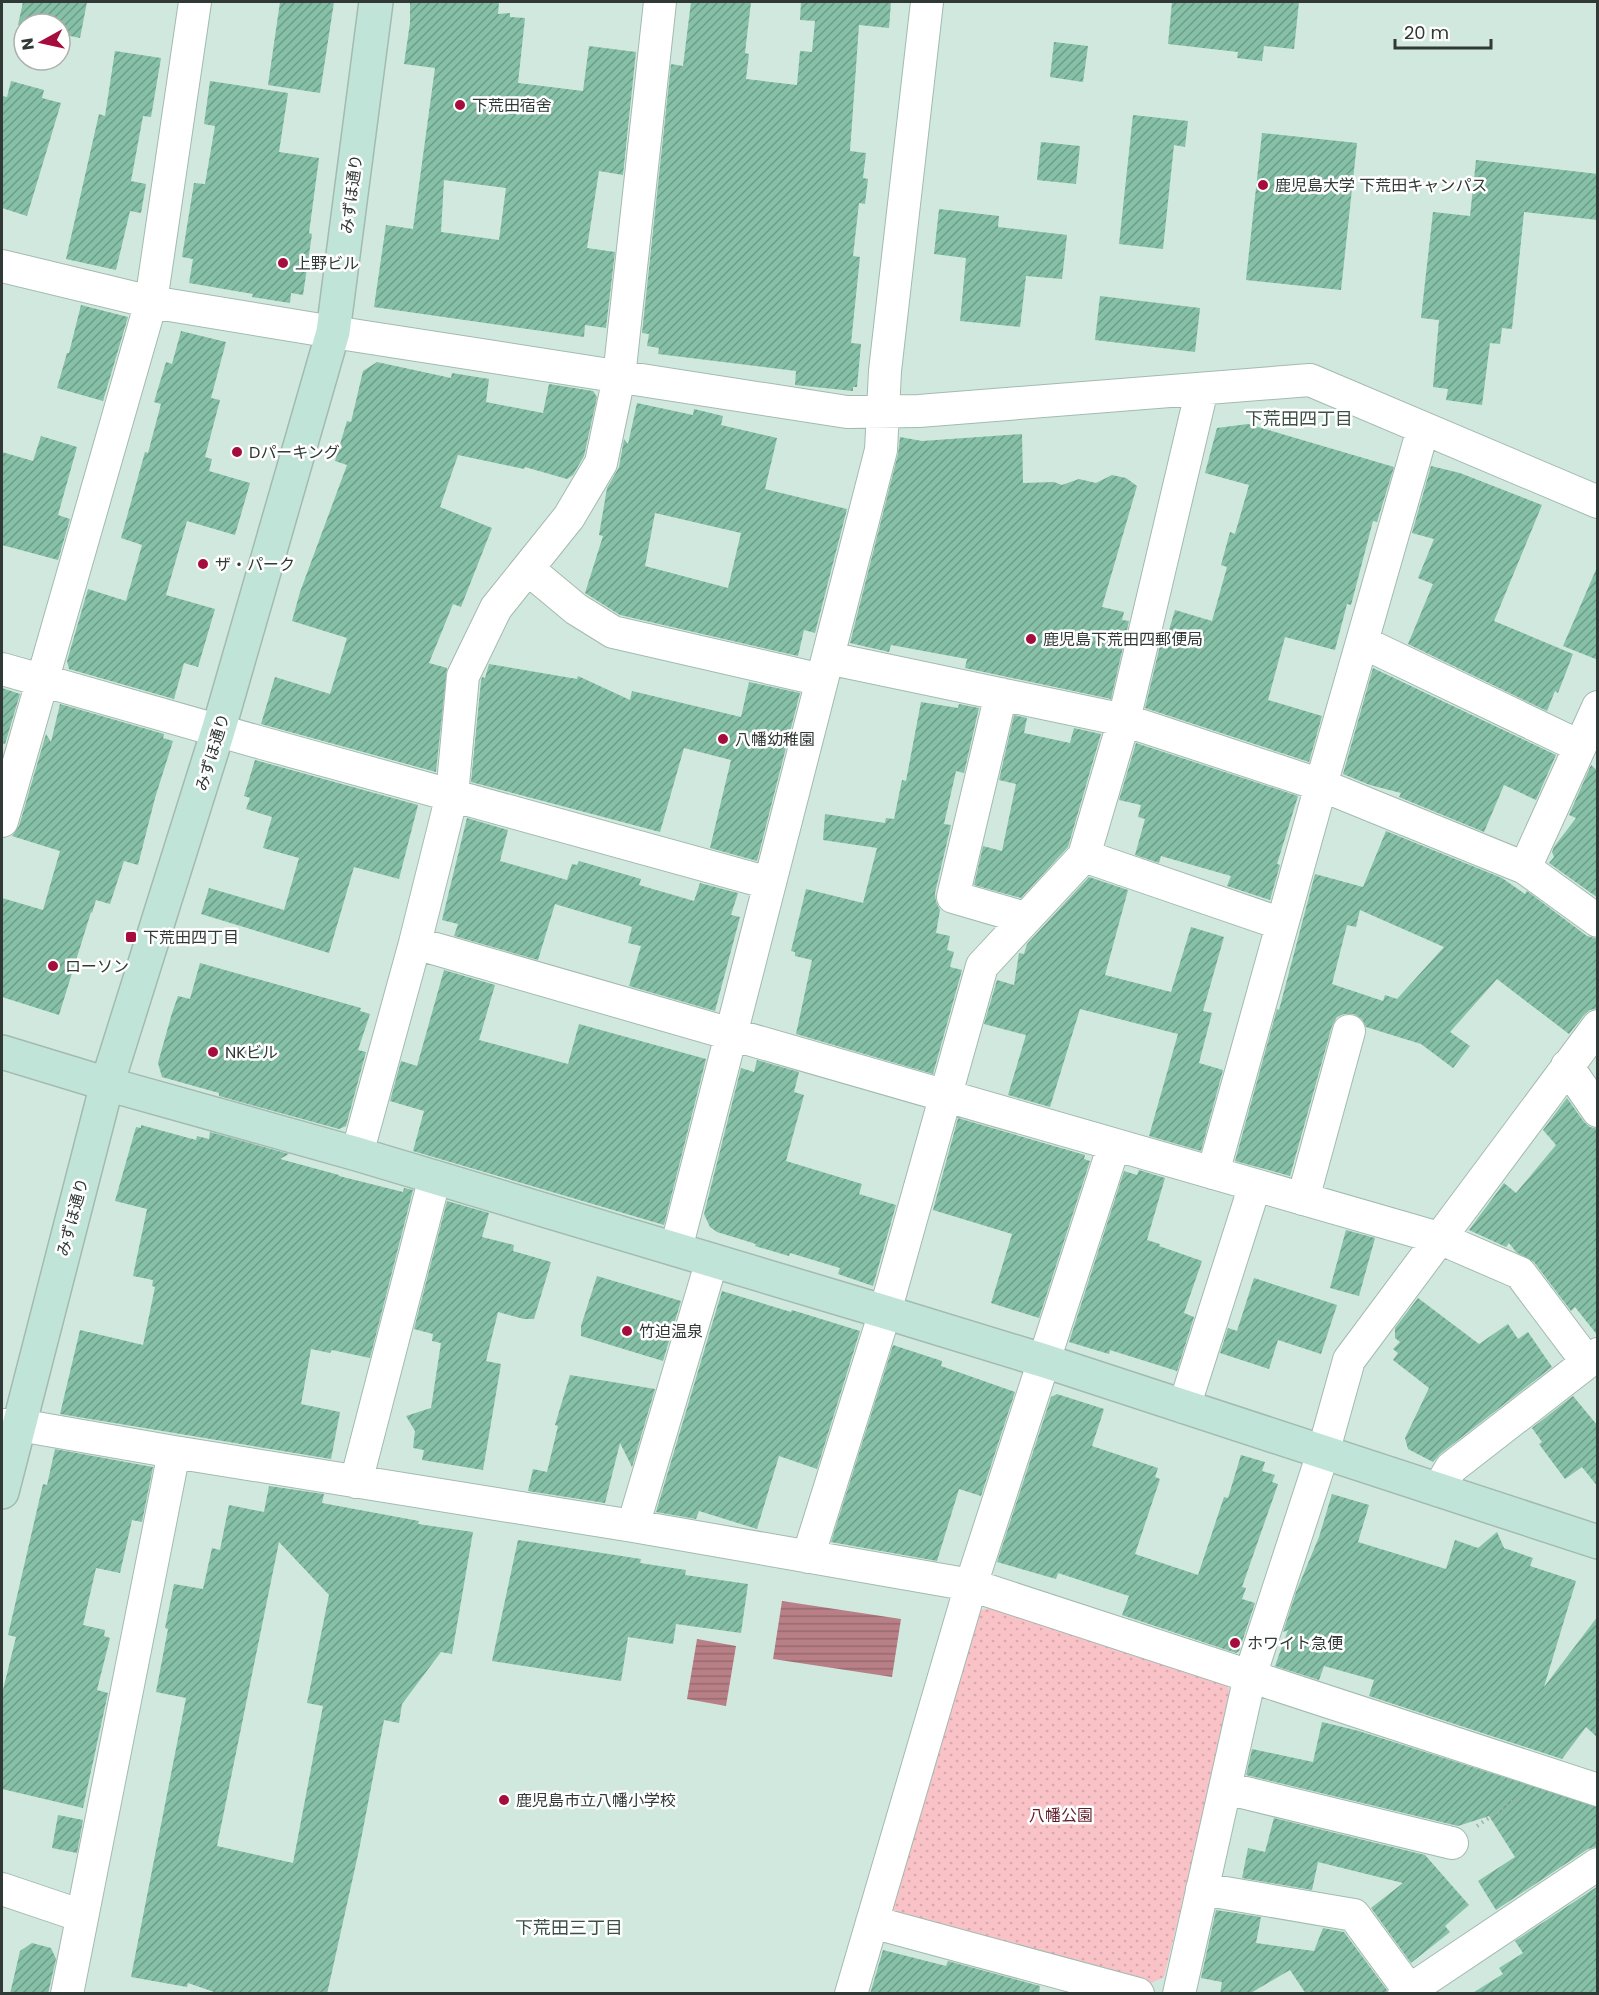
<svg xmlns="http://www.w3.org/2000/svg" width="1599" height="1995" font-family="Poppins,'Noto Sans JP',sans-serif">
  <defs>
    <pattern id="park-dots" width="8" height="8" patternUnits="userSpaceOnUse" patternTransform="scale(1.5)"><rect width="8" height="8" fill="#f9c2c7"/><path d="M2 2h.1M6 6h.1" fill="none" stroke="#d6a7ac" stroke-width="1.8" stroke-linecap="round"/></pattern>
    <pattern id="water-rules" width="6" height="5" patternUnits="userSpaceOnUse" patternTransform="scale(1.5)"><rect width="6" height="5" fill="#b88086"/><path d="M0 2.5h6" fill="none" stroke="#966a6e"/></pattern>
    <pattern id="building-hatch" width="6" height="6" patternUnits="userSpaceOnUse" patternTransform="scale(1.5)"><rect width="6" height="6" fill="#85c0a7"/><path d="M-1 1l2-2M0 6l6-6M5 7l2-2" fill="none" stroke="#6d9d89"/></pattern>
  </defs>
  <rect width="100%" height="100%" fill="#d1e8de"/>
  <path fill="url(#park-dots)" d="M992 1607 1227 1686 1232 1697 1164 1977 1149 1984 897 1915 892 1908 975 1612Z"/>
  <path fill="url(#water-rules)" d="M782 1601 901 1619 892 1677 773 1659Z
    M697 1639 736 1646 726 1706 687 1699Z"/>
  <path fill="url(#building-hatch)" fill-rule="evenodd" d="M23 2H87L80 38 60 34V24L18 25Z
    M280 2H334L320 93 268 85Z
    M410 2H499L498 14 510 13V17L525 18 518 83 583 91 589 46 636 52 623 175 599 171 587 248 615 252 606 328 585 325 584 337 374 307 386 225 413 229 435 68 404 64 410 23ZM444 180 506 188 499 240 441 232Z
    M691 2H751L745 53 749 54 746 79 797 85 800 51 812 52 815 21 800 20 801 2H891L889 28 859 25 850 151 866 153 863 178 868 179 865 204 859 203 853 256 860 257 851 343 861 344 857 387H853V391L795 385 796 371 658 354 659 348 647 346 649 334 642 333 671 64 683 66Z
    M1172 2H1299L1294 49 1264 46 1262 61 1237 58 1238 52 1168 44Z
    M1054 42 1088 46 1083 82 1050 77Z
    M115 51 161 58 151 117 143 116 131 181 146 184 141 213 130 211 116 270 66 259 99 114 105 116Z
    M11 81 44 90 42 98 61 103 27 216 2 208V96L7 97Z
    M210 81 288 93 279 152 319 158 309 233 312 234 303 295 291 293 290 303 252 297 253 294 189 283 193 259 182 257 194 183 205 184 215 126 204 124Z
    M1133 115 1188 121 1185 147 1174 145 1163 249 1119 244Z
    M1262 133 1357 143 1341 290 1246 280Z
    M1041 142 1080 146 1076 184 1037 180Z
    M1476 160 1598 174V220L1524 212 1512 329 1502 328 1500 344 1490 343 1482 405 1446 400 1448 389 1433 387 1439 320 1421 318 1433 212 1470 216Z
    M939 209 999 216 998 227 1067 235 1062 279 1026 276 1020 327 960 321 966 258 934 254Z
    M1100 296 1200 308 1195 352 1095 340Z
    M81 305 128 317 103 401 57 388 67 353H69Z
    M181 331 226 342 211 398 220 400 205 457 212 459 209 471 250 483 235 535 187 521 166 595 215 609 198 667 184 663 174 699 69 669 67 661 88 589 126 601 142 545 121 538 145 452 148 453 161 404 154 402 166 362 172 364Z
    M377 362 451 378 452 373 489 379 486 402 543 413 549 384 593 391 597 397 584 456 573 475 567 479 525 467 524 469 458 455 440 507 492 528 461 607 453 604 429 663 447 668 436 772 261 724 275 677 330 694 347 638 292 621 300 592 347 465 335 461 347 421 351 422 363 371Z
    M637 403 693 415 694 409 723 416 721 425 777 438 765 489 847 509 815 633 804 630 798 656 620 615 585 593 603 536 599 535 607 488 619 467 624 439 628 444ZM655 513 741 533 728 588 645 566Z
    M1248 424 1394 467 1377 522 1373 521 1351 605 1347 604 1335 650 1285 637 1268 700 1322 716 1309 762 1145 708 1164 629 1169 630 1175 610 1212 621 1227 567 1221 565 1230 532 1235 534 1249 485 1205 473 1217 428Z
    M1022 434 1023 483 1054 482 1062 485 1079 479 1096 483 1112 475 1126 478 1137 486 1102 607 1124 612 1122 620 1129 621 1111 699 965 668 967 659 891 645 889 652 850 643 898 454 900 437 922 441Z
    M41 436 77 447 58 515 70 519 58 560 2 545V452L33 461Z
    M1431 466 1460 473 1542 505 1494 621 1573 654 1558 693 1555 691 1547 711 1408 644 1433 584 1418 578 1434 539 1412 533Z
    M1598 565V660L1563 646Z
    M489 664 577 679 578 676 630 700 632 691 741 717 749 682 800 693 757 861 710 848 731 760 684 748 660 832 471 782 481 681 482 677 485 678Z
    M1373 668 1556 755 1536 800 1504 785 1484 832 1399 797 1401 793 1370 785 1343 774Z
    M2 688 20 694 5 744 2 743Z
    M921 702 958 708 959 704 979 708 964 773 956 771 944 824 951 825 935 893 936 902 940 910 936 933 950 936 947 950 954 952 950 967 962 970 933 1074 796 1034 812 960 795 956V952L791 951 806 889 863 903 877 848 823 840 825 814 885 823 886 818 894 819 902 780 906 781Z
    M60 704 164 734 163 738 173 741 155 798 138 865 124 861 110 904 96 900 92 913 91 912 59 1015 2 997V898L43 910 60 851 12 836 19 826 46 734 51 742Z
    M1014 715 1027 718 1024 733 1070 743 1074 728 1101 734 1068 847 1021 898 974 885 983 846 1002 851 1016 784 999 780Z
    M1136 743 1298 796 1277 864 1280 865 1270 900 1227 886 1231 876 1161 856 1159 863 1135 855 1145 819 1138 817 1141 805 1119 800Z
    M255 760 418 805 399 879 354 867 329 953 201 914 209 888 284 910 299 858 263 848 272 817 246 809 250 798 244 796Z
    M1591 765 1598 771V898L1549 863 1554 857 1552 852 1554 847 1576 818 1569 815Z
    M467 818 508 830 500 861 567 880 572 864 577 865 579 861 641 879 639 885 694 901 700 883 738 893 731 915 740 917 715 1011 629 986 641 946 628 943 632 927 555 904 538 960 454 936 458 924 442 920Z
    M1386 831 1502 878 1525 894 1527 891 1587 936 1598 939V1008L1590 1010 1584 1015 1569 1034 1497 979 1450 1032 1470 1046 1453 1068 1421 1044 1366 1027 1362 1019 1354 1014H1344L1337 1017 1332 1026 1290 1176 1235 1161 1277 1009 1279 1010 1315 874 1363 887ZM1360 910 1444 947 1397 999 1385 995 1383 1001 1332 984 1347 925 1356 927Z
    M1089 877 1128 890 1105 975 1171 992 1191 927 1224 937 1203 1011 1212 1013 1199 1063 1223 1070 1201 1151 1149 1136 1178 1034 1080 1009 1050 1107 1008 1095 1026 1035 984 1024 997 980 1014 985 1019 953 1024 954 1027 944Z
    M200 963 361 1008 360 1011 370 1014 358 1050 366 1052 346 1126 339 1129 219 1096V1093L162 1077 158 1063 172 1013 178 996 190 999Z
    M444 970 495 985 479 1040 568 1064 579 1024 706 1059 664 1225 413 1151 424 1111 390 1101 401 1061 417 1066Z
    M757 1060 799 1072 794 1092 804 1095 786 1161 862 1184 859 1194 896 1205 873 1286 838 1274 840 1268 790 1253 789 1256 755 1246 756 1244 717 1232 710 1227 704 1214 741 1068 754 1072Z
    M1567 1098 1584 1122 1590 1127 1598 1129V1336L1575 1307 1571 1311 1534 1262 1516 1252 1509 1243 1506 1247 1469 1230 1504 1183 1516 1193 1556 1145 1543 1130Z
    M958 1118 1085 1155 1084 1159 1090 1161 1039 1318 991 1303 1012 1234 933 1210Z
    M141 1125 196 1140 197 1136 209 1139 210 1132 289 1154 280 1159 339 1175V1176L403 1192 404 1188 413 1190 370 1358 332 1350 330 1353 311 1349 301 1404 340 1412 331 1459 60 1414 80 1330 143 1345 155 1287 152 1286 153 1280 133 1276 147 1209 115 1201 136 1127 141 1128Z
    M1139 1170 1165 1178 1147 1240 1160 1244 1159 1246 1202 1261 1184 1313 1194 1317 1177 1371 1110 1350 1109 1354 1069 1342 1124 1171 1137 1175Z
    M447 1201 489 1213 482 1237 514 1245 513 1251 551 1262 534 1319H524L498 1312 486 1361 501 1364 483 1470 422 1460 424 1450 413 1448 415 1431 406 1416 431 1408 441 1343 432 1341 433 1334 414 1329Z
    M1346 1230 1375 1238 1359 1296 1330 1288Z
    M597 1276 681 1301 663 1361 581 1336V1326Z
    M1254 1278 1337 1305 1321 1354 1278 1340 1269 1369 1220 1353 1228 1328 1237 1331Z
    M722 1291 791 1312 792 1310 860 1331 817 1469 779 1456 757 1529 699 1511 696 1519 656 1512Z
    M1418 1298 1479 1344 1508 1324 1518 1339 1528 1332 1552 1367 1440 1454 1433 1462 1408 1449 1405 1438 1429 1388 1393 1360 1398 1353 1393 1349 1400 1342 1395 1338V1328Z
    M893 1345 942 1361 941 1366 1015 1392 981 1496 959 1489 937 1561 831 1542Z
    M570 1375 655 1389 632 1467 620 1443 605 1503 528 1491 533 1469 547 1472 558 1426 555 1425Z
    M1057 1394 1104 1409 1092 1446 1158 1468 1155 1477 1160 1479 1135 1554 1198 1575 1224 1497 1228 1498 1241 1455 1265 1462 1262 1471 1275 1475 1272 1482 1278 1484 1242 1587 1246 1588 1242 1599 1255 1603 1239 1651 1236 1653 1122 1615 1129 1596 1058 1573 1056 1579 997 1562 1051 1397Z
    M1573 1396 1598 1426V1487L1582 1467 1565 1479 1539 1444 1542 1442 1532 1428Z
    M55 1449 153 1467 142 1522 132 1520 120 1573 96 1568 83 1625 105 1630 104 1636 110 1638 97 1690 108 1693 83 1808 2 1789V1694L16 1637 8 1635 43 1484 47 1485Z
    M269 1486 324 1494 322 1503 419 1521 418 1524 473 1532 452 1654 441 1652 402 1704 399 1723 384 1720 359 1850 327 1994H220L188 1983 187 1987 131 1977 186 1698 156 1692 168 1629 165 1628 174 1584 203 1589 212 1548 220 1550 229 1505 264 1512ZM279 1542 329 1595 307 1703 323 1706 293 1863 217 1846Z
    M1332 1494 1369 1505 1358 1542 1446 1569 1455 1540 1478 1548 1497 1532 1504 1548 1533 1558 1530 1566 1576 1581 1544 1687 1598 1616V1738L1586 1727 1562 1759 1369 1696 1374 1680 1324 1666 1319 1680 1275 1666 1288 1630 1283 1632 1296 1592 1319 1537Z
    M518 1540 641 1559 640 1563 686 1570 685 1575 748 1584 741 1633 676 1624 673 1644 628 1637 621 1681 492 1661Z
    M1322 1722 1359 1731 1598 1807V1846L1588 1849 1496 1910 1478 1881 1515 1857 1489 1816 1458 1826 1246 1775 1252 1749 1313 1762Z
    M58 1815 83 1820 77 1853 52 1848Z
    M1274 1818 1425 1855 1469 1905 1445 1926 1450 1932 1411 1963 1371 1908 1403 1883 1318 1862 1312 1890 1242 1878 1248 1848 1265 1852Z
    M1598 1886V1994H1471L1503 1974 1499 1968 1523 1953 1515 1941Z
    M1216 1910 1261 1917 1256 1943 1314 1951 1323 1928 1344 1932 1387 1990 1386 1994H1306L1290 1970 1249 1994H1220L1222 1982 1201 1978Z
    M32 1943 51 1948 56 1959 48 1994H10L20 1951Z
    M883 1950 946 1966 948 1961 1040 1986 1039 1994H870Z"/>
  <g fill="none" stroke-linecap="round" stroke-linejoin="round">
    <defs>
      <path id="street" d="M2 266 151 302 333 332 847 412 919 411 1310 380 1598 502
        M528 569 576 609 613 632 822 680
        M1362 642 1579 746
        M828 658 1124 720 1321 785 1525 868 1598 921
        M2 669 262 743 769 883
        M1001 694 953 897 1025 918
        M2 821 151 302 195 2
        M1084 856 1282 924
        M1525 868 1598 707
        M415 943 1439 1238 1520 1273 1587 1362
        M1567 1066 1598 1111
        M357 1154 415 943 452 795 463 676 496 608 569 517 601 463 619 377 660 2
        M1213 1173 1321 785 1423 429
        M1303 1199 1349 1031
        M676 1249 881 450 885 371 927 2
        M1184 1407 1255 1185
        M2 1425H19L174 1452 633 1526 971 1585 1598 1790
        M356 1482 435 1177
        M1438 1490 1451 1468 1598 1354
        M633 1526 712 1260
        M808 1557 885 1312 982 966 1084 856 1124 720 1202 389
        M1225 1788 1452 1843
        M2 1889 82 1916
        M1202 1889 1354 1915 1409 1990
        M872 1922 1138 1994
        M67 1994 174 1452
        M851 1994 971 1585 1114 1145
        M1179 1994 1250 1676 1323 1453 1349 1360 1598 1026
        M1404 1994 1598 1864"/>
      <path id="secondary" d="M2 1052 107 1084 357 1154 885 1312 1045 1361 1598 1542
        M2 1492 107 1084 218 731 333 332 376 2"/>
    </defs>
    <use href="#street" stroke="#a3bab0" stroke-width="34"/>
    <use href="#secondary" stroke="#a3bab0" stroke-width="36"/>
    <path stroke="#a0b3aa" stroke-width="4" stroke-dasharray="1.5 4.5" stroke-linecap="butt" d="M1477 1826 1518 1798"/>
    <use href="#street" stroke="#fff" stroke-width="32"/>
    <use href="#secondary" stroke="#c1e4d9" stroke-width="33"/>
  </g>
  <g fill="#a60d3f" stroke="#fff" stroke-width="2">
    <circle cx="460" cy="105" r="6"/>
    <circle cx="1263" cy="185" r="6"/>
    <circle cx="283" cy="263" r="6"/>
    <circle cx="237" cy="452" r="6"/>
    <circle cx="203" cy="564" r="6"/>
    <circle cx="1031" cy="639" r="6"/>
    <circle cx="723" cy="739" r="6"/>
    <rect x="125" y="931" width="12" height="12" rx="3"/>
    <circle cx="53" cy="966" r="6"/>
    <circle cx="213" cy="1052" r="6"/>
    <circle cx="627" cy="1331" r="6"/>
    <circle cx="1235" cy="1643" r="6"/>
    <circle cx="504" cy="1800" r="6"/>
  </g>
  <g text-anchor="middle" stroke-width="5" stroke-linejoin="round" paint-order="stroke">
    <g font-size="16" fill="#303935" stroke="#fff" text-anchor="start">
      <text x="472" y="111">下荒田宿舍</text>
      <text x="1275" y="191">鹿児島大学 下荒田キャンパス</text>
      <text x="295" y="269">上野ビル</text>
      <text x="249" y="458">Dパーキング</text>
      <text x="215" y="570">ザ・パーク</text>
      <text x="1043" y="645">鹿児島下荒田四郵便局</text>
      <text x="735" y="745">八幡幼稚園</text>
      <text x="143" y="943">下荒田四丁目</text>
      <text x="65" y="972">ローソン</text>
      <text x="225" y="1058">NKビル</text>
      <text x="639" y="1337">竹迫温泉</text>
      <text x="1247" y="1649">ホワイト急便</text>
      <text x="516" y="1806">鹿児島市立八幡小学校</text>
    </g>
    <g font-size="16" fill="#303935" stroke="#fff">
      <text transform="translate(351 194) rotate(-83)" y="6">みずほ通り</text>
      <text transform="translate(212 752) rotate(-73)" y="6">みずほ通り</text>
      <text transform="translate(72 1217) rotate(-75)" y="6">みずほ通り</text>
    </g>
    <g font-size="16" fill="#621d2b" stroke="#fff">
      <text x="1061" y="1821">八幡公園</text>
    </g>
    <g font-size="18" fill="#3d5149" stroke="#fff">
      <text x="1299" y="425">下荒田四丁目</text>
      <text x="569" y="1934">下荒田三丁目</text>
    </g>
  </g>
  <rect width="1599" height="1995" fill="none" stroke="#303935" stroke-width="6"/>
  <g transform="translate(42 42) rotate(262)"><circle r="28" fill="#ffffff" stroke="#acb0ae" stroke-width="1.5"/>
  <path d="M0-4.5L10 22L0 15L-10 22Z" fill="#a60d3f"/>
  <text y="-9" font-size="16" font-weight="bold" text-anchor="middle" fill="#303935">N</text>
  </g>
  <path d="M1395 39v9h96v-9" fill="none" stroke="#303935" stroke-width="3"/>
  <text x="1404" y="39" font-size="18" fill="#303935" stroke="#ffffff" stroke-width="4.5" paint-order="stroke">20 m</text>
</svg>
